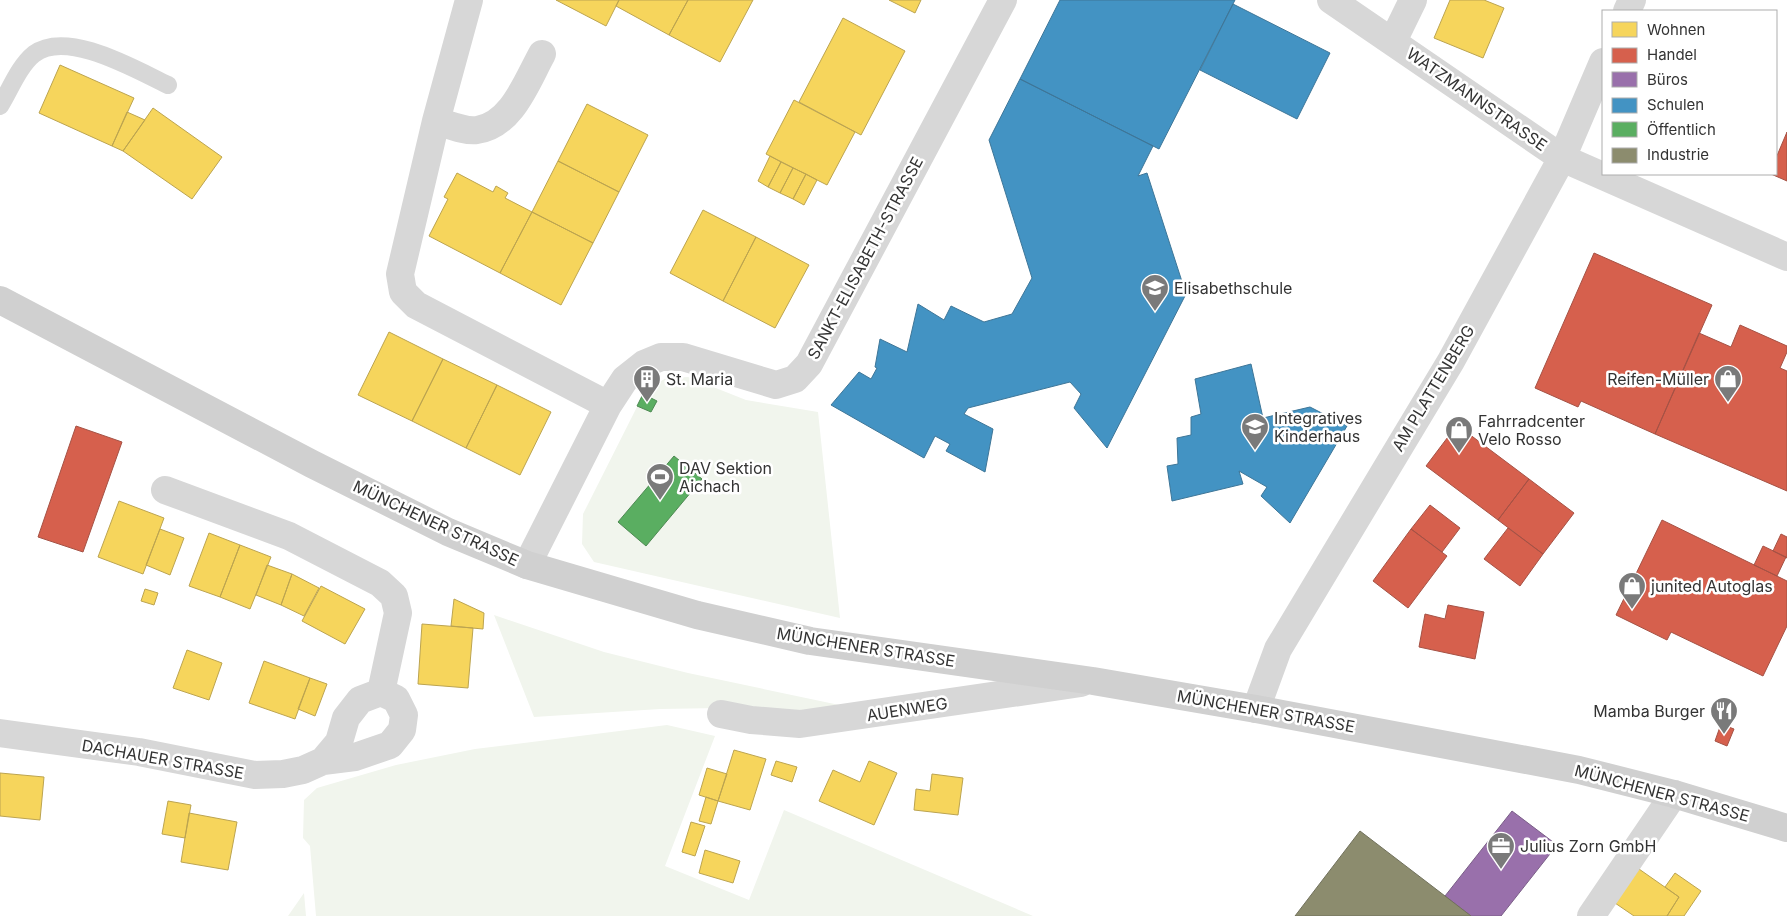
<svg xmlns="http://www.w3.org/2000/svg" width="1787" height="916" font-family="Inter,sans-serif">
  <rect width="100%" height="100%" fill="#fff"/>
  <path fill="#f1f5ed" d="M688 377 746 400 818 412 840 618 594 562 582 544 583 514 645 391 666 378Z
    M494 615 604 652 688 673 844 706 797 715 720 708 660 709 534 717Z
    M667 725 715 736 665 866 749 900 784 810 1033 916H316L310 846 303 838 304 800 317 788 396 765 475 749Z
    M304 893 306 916H288Z"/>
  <path fill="#f6d55c" stroke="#bca450" d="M556 0H619L606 26Z
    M619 0H688L669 35 616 6Z
    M688 0H753L720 62 669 35Z
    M889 0H921L915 13Z
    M1450 0H1484L1504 8 1483 58 1434 38Z
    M843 18 905 51 861 135 799 102Z
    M60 65 134 98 112 146 39 113Z
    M794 100 855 132 827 185 766 154Z
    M587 104 648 135 619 192 558 161Z
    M153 108 222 157 192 199 123 151Z
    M127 112 145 120 123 151 112 146Z
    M770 156 781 162 768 187 758 181Z
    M558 161 619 192 593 243 532 212Z
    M781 162 793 168 780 193 768 187Z
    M793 168 806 174 793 199 780 193Z
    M457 173 493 192 496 186 508 193 505 198 532 212 500 273 429 236 448 199 444 197Z
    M806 174 817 180 804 205 793 199Z
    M703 210 756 237 723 301 670 273Z
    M532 212 593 243 561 305 500 273Z
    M756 237 809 265 775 328 723 301Z
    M389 332 443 359 412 421 358 395Z
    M443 359 497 385 466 448 412 421Z
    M497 385 551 412 520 475 466 448Z
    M119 501 164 518 143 574 98 557Z
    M160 529 184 538 170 575 146 565Z
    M209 533 240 545 220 597 189 586Z
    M240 545 271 557 250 609 220 597Z
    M267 565 292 574 281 605 256 595Z
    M292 574 319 588 304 616 281 605Z
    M321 586 365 609 345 644 302 621Z
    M145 589 158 593 154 605 141 601Z
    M454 599 484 613 483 629 451 626Z
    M422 624 473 628 468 688 418 684Z
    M187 650 222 663 209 700 173 688Z
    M264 661 310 678 295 719 249 703Z
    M310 678 327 684 315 716 298 709Z
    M734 750 766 759 750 810 718 801Z
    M776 761 797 767 792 782 771 775Z
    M869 761 897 773 874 825 819 801 833 770 860 782Z
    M707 768 727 774 718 801 699 795Z
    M0 773 44 777 40 820 0 816Z
    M932 774 963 778 958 815 914 810 916 789 930 791Z
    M706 797 718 801 711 824 699 821Z
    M168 801 191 805 185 838 162 834Z
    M189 813 237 822 228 870 181 862Z
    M691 822 705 826 695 856 682 852Z
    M705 850 740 861 733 883 699 873Z
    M1639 869 1679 897 1667 916H1634L1615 903Z
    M1675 873 1701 891 1684 916H1667L1679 897 1665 887Z"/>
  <path fill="#d6604d" stroke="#a55245" d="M1787 132V181L1771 174H1776V158Z
    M1594 253 1712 305 1655 434 1581 401 1578 407 1535 388Z
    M1740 325 1787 346V352L1780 368 1787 371V491L1655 434 1699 333 1731 347Z
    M1457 425 1529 479 1498 520 1426 466Z
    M76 426 122 442 83 552 38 537Z
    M1529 479 1574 513 1543 554 1498 520Z
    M1430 505 1460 528 1442 552 1411 529Z
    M1662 520 1787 581V626L1763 676 1671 632 1667 640 1616 615Z
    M1508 528 1543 554 1520 586 1484 559Z
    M1411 529 1447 556 1408 608 1373 581Z
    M1781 534 1787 537V558L1773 551Z
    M1763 546 1786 557 1777 576 1754 565Z
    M1448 605 1484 612 1475 659 1419 647 1425 614 1445 619Z
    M1721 724 1734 729 1727 746 1715 741Z"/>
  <path fill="#9970ab" stroke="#7a5e87" d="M1512 811 1557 845 1501 916H1471L1445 896Z"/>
  <path fill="#4393c3" stroke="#3e7698" d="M1060 0H1235L1159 149 1020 79Z
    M1233 4 1330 53 1297 119 1200 70Z
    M1020 79 1153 146 1138 176 1147 173 1186 294 1107 448 1074 408 1081 394 1070 382 968 408 964 414 993 429 985 472 946 451 950 444 935 436 924 458 831 405 859 372 871 379 877 368 875 367 880 339 907 352 918 304 944 320 951 306 984 322 1012 314 1032 278 989 140Z
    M1251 364 1263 418 1310 407 1347 426 1290 523 1261 496 1267 487 1239 471 1243 484 1172 501 1167 466 1178 464 1177 438 1191 435V417L1201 414 1195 379Z"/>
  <path fill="#5aae61" stroke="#4e8953" d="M643 394 657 401 651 412 637 406Z
    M674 456 702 479 646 546 618 522Z"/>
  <path fill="#8c8c6e" stroke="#71715c" d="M1360 831 1445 896 1471 916H1295Z"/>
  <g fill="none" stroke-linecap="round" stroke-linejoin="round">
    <path stroke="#d7d7d7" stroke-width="18" d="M0 106C10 90 19 66 34 54 67 29 136 70 168 85"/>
    <path stroke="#d7d7d7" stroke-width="28" d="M469 0 436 121 400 274 403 292 416 305 608 405
      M1331 0 1562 158 1787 257
      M1627 11 1632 0
      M1393 41 1413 0
      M436 121C447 124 466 132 477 130 512 125 527 81 542 54
      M165 490 289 536 380 583 394 596 398 613 381 692
      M527 565 608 405 625 379 644 364 661 357H683L776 385 795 379 809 364 1003 0
      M1256 709 1278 649 1451 361 1562 158 1603 62
      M721 714 751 720 800 724 1081 683
      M0 733 139 752 255 775 283 774 303 770 323 761 355 757 390 745 402 730 404 715 396 699 381 692 360 700 346 718 339 742 323 761
      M1591 916 1674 794"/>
    <path stroke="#d0d0d0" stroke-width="28" d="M0 300 312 464 448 532 527 565 697 615 810 641 1093 681 1256 709 1579 770 1674 794 1787 828"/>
  </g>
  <defs>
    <symbol id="school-pin" viewBox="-11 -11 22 30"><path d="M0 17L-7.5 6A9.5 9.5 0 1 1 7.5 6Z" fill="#7a7a7a" stroke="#fff"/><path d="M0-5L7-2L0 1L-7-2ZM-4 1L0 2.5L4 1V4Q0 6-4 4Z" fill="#fff"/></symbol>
    <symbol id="building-pin" viewBox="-11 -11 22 30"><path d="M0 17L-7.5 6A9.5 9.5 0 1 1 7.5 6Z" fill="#7a7a7a" stroke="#fff"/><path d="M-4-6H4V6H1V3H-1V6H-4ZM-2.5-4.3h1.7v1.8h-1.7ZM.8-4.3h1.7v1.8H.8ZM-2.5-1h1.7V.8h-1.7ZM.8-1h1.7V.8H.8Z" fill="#fff"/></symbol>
    <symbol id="shop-pin" viewBox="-11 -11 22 30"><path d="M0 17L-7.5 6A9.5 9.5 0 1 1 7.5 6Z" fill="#7a7a7a" stroke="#fff"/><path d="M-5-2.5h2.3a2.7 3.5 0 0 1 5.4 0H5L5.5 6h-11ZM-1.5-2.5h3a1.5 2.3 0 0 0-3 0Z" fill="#fff"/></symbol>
    <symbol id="stadium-pin" viewBox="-11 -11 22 30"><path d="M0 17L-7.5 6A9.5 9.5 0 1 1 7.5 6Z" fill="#7a7a7a" stroke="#fff"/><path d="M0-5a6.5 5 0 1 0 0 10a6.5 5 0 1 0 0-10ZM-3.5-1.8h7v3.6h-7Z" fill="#fff"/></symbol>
    <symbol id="restaurant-pin" viewBox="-11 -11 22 30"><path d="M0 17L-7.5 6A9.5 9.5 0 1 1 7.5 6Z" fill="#7a7a7a" stroke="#fff"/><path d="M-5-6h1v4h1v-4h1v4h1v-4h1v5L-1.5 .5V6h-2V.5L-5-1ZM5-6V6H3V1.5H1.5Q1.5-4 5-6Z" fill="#fff"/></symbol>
    <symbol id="office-pin" viewBox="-11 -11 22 30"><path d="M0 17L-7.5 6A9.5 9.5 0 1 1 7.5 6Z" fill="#7a7a7a" stroke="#fff"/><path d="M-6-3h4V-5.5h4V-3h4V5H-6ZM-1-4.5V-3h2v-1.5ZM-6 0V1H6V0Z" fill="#fff"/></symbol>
  </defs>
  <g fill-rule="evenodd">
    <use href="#school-pin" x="1139" y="272" width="32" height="43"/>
    <use href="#building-pin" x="631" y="363" width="32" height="43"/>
    <use href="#shop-pin" x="1712" y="363" width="32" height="43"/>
    <use href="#school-pin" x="1239" y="411" width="32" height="43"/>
    <use href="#shop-pin" x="1443" y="414" width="32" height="43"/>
    <use href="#stadium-pin" x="644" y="461" width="32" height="43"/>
    <use href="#shop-pin" x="1616" y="570" width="32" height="43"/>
    <use href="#restaurant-pin" x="1708" y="695" width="32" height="43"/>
    <use href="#office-pin" x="1485" y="830" width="32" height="43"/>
  </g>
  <g text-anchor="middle" stroke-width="5" stroke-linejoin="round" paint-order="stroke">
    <g font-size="16" fill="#333" stroke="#fff">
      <text transform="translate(1477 99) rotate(35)" y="6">WATZMANNSTRASSE</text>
      <text transform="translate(865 258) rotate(-62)" y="6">SANKT-ELISABETH-STRASSE</text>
      <text transform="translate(1433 388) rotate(-59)" y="6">AM PLATTENBERG</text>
      <text transform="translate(436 523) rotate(25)" y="6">MÜNCHENER STRASSE</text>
      <text transform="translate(866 647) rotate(9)" y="6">MÜNCHENER STRASSE</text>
      <text transform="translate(907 709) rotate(-9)" y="6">AUENWEG</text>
      <text transform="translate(1266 711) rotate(10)" y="6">MÜNCHENER STRASSE</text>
      <text transform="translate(163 759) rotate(10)" y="6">DACHAUER STRASSE</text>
      <text transform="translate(1662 793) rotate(15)" y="6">MÜNCHENER STRASSE</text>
    </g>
    <g font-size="16" fill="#333" stroke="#fff" text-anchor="start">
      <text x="1174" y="294">Elisabethschule</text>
      <text x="666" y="385">St. Maria</text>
      <text x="1709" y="385" text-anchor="end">Reifen-Müller</text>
      <text x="1274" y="424">Integratives<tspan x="1274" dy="18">Kinderhaus</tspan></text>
      <text x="1478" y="427">Fahrradcenter<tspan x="1478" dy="18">Velo Rosso</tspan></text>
      <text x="679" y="474">DAV Sektion<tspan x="679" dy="18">Aichach</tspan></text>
      <text x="1651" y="592">junited Autoglas</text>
      <text x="1705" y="717" text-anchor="end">Mamba Burger</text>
      <text x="1520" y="852">Julius Zorn GmbH</text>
    </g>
  </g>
  <rect x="1602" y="10" width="175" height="165" fill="#ffffff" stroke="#adadad"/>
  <rect x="1612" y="22" width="25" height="15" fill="#f6d55c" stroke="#adadad"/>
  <text x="1647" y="35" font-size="15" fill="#333333">Wohnen</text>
  <rect x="1612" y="48" width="25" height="15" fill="#d6604d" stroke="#adadad"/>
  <text x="1647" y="60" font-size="15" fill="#333333">Handel</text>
  <rect x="1612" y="72" width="25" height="15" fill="#9970ab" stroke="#adadad"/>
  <text x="1647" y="85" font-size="15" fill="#333333">Büros</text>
  <rect x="1612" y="98" width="25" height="15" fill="#4393c3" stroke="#adadad"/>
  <text x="1647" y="110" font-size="15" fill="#333333">Schulen</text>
  <rect x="1612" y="122" width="25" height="15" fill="#5aae61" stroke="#adadad"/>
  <text x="1647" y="135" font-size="15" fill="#333333">Öffentlich</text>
  <rect x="1612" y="148" width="25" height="15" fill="#8c8c6e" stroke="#adadad"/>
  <text x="1647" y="160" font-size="15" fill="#333333">Industrie</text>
</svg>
